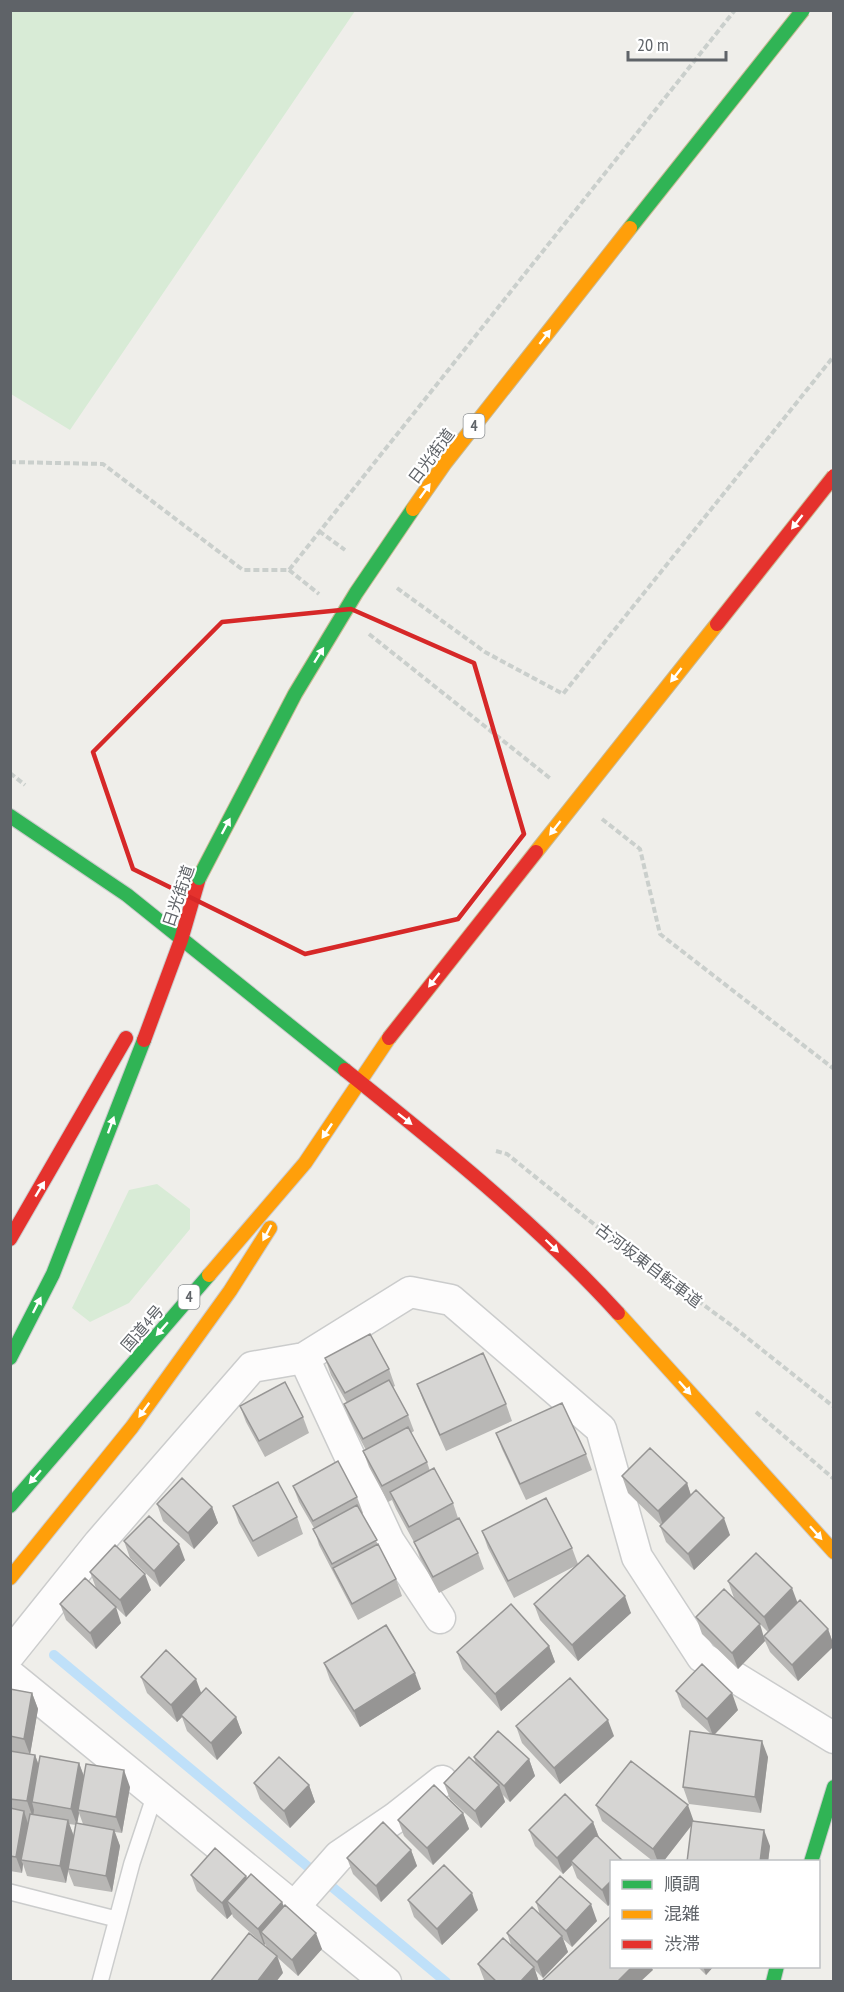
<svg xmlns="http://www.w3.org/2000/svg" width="844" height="1992" font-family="'PT Sans Narrow','Noto Sans JP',sans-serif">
  <rect width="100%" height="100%" fill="#efeeea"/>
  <path fill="#d8ebd6" d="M11 10 355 11 70 430 11 394Z
    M157 1184 190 1209V1229L129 1303 90 1322 72 1308 129 1190Z"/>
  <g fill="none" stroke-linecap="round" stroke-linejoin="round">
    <path stroke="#bfe0f9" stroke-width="10" d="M54 1655 446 1982"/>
    <defs>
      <path id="lane" d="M10 1892 116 1919
        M100 1982 132 1863 155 1794"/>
      <path id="street" d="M304 1358 389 1541 440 1618
        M10 1654 99 1543 252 1367 304 1358 410 1292 451 1300 601 1429 637 1557 702 1657 834 1738
        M10 1675 386 1982
        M294 1907 339 1856 395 1818 442 1781"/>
      <path id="fast" d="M10 816 127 895 345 1070
        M10 1358 53 1274 144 1040
        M10 1506 209 1275
        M811 1862 834 1787
        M773 1982 777 1966"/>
      <path id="slow" d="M209 1275 305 1163 389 1038
        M618 1313 834 1552
        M10 1578 132 1427 230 1291 270 1228"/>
      <path id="jam" d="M144 1040 181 940 199 878
        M345 1070C440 1146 536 1223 618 1313
        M10 1239 126 1038"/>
    </defs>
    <use href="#lane" stroke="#cbcccc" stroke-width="18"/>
    <use href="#street" stroke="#cbcccc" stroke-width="33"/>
    <use href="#fast" stroke="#cacacb" stroke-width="16"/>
    <use href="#slow" stroke="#cacacb" stroke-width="16"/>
    <use href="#jam" stroke="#cacacb" stroke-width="16"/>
    <path stroke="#cacfcc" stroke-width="4" stroke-dasharray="6 3" stroke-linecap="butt" d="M10 462 103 464 243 570H289L735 10
      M319 531 345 550
      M289 570 319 594
      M397 588 485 652 563 694 834 356
      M369 634 551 779
      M10 773 25 785
      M602 819 640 849 660 934 834 1069
      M496 1151 507 1154 605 1233 731 1325 834 1407
      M756 1412 834 1479"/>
    <use href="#lane" stroke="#fdfcfc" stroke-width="15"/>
    <use href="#street" stroke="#fdfcfc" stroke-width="30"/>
    <use href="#fast" stroke="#30b455" stroke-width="14"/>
    <use href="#slow" stroke="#ff9f0a" stroke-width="14"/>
    <use href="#jam" stroke="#e5322d" stroke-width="14"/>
    <defs>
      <path id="fast-bridge" d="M630 228 803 10
        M199 878 295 694 356 593 413 509"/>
      <path id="slow-bridge" d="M413 509 445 463 630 228
        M536 852 717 624"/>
      <path id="jam-bridge" d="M717 624 834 476
        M389 1038 536 852"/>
    </defs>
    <use href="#fast-bridge" stroke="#c8b996" stroke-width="16" stroke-linecap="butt"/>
    <use href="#slow-bridge" stroke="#c8b996" stroke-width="16" stroke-linecap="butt"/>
    <use href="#jam-bridge" stroke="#c8b996" stroke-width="16" stroke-linecap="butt"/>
    <use href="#fast-bridge" stroke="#30b455" stroke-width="14"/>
    <use href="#slow-bridge" stroke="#ff9f0a" stroke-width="14"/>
    <use href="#jam-bridge" stroke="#e5322d" stroke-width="14"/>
  </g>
  <path fill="#b8b7b5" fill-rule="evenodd" d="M325 1358 389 1369 395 1386 393 1387 408 1415 414 1431 411 1433 427 1462 430 1471 453 1503 458 1518 478 1553 484 1569 439 1593 420 1558 415 1544 396 1509 392 1500 388 1502 369 1467 363 1451 366 1450 350 1420 344 1404 347 1403 331 1375Z
    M417 1384 506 1404 512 1421 446 1451 423 1400Z
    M240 1406 303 1417 309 1433 265 1457 246 1422Z
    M496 1433 586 1454 592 1470 526 1500 502 1449Z
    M622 1476 687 1483 691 1495 730 1535 694 1570 666 1542 660 1526 661 1525 628 1493Z
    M293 1486 357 1497 363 1513 362 1514 396 1579 402 1596 358 1620 319 1545 314 1528 299 1502Z
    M157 1504 212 1507 218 1523 194 1549 163 1521Z
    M233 1506 297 1517 303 1534 258 1557 239 1523Z
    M482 1531 572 1548 578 1564 631 1613 578 1661 540 1620 534 1604 577 1565 514 1598 488 1548Z
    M124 1541 185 1560 160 1587 130 1558Z
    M90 1572 151 1590 126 1617 96 1588Z
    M728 1581 797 1603 828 1629 834 1646 798 1681 770 1652 765 1641 738 1669 702 1634 696 1617 764 1636 768 1632 734 1598Z
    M60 1604 121 1623 96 1649 66 1620Z
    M549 1646 555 1662 501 1711 463 1669 457 1652Z
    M324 1663 421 1689 360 1727 330 1680Z
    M141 1677 236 1717 242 1733 217 1760 187 1731 182 1717 177 1722 147 1693Z
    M10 1689 32 1693 38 1709 30 1754 35 1755 39 1765 79 1763 84 1777 130 1787 122 1833 115 1832 120 1846 112 1892 74 1886 68 1871 66 1883 27 1876 23 1864 22 1873 10 1871ZM79 1813 83 1824 77 1823ZM69 1824 76 1825 74 1836Z
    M676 1691 738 1710 714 1735 768 1757 761 1813 689 1804 683 1787 711 1734 682 1707Z
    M516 1726 614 1736 560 1784 522 1743Z
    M474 1757 529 1759 535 1776 510 1802 503 1795 505 1802 481 1828 450 1799 444 1783 476 1764Z
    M254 1783 309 1785 315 1802 290 1828 260 1799Z
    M596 1805 694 1821 770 1846 768 1862H687L692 1825 663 1862H654L602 1821Z
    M463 1813 469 1829 433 1865 404 1836 398 1820Z
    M593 1822 599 1837 612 1862V1902L608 1906 577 1878 572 1865 563 1874 535 1846 529 1830Z
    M411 1850 417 1866 381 1902 353 1874 347 1858Z
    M191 1875 246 1876 247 1879 282 1902 284 1906 322 1949 298 1976 278 1958 283 1973 267 1948 265 1944 264 1945 233 1917 232 1914 227 1919 197 1891Z
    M408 1900 478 1910 442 1945 414 1917Z
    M536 1902 597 1921 572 1947 563 1939 568 1952 543 1978 535 1970 539 1982H485L478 1964 511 1945 507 1933 540 1915Z
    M697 1966H714L706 1975Z"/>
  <path fill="#969594" d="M687 1483 692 1499 664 1528 658 1511Z
    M212 1507 218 1523 194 1549 188 1533Z
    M724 1518 730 1535 694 1570 688 1554Z
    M179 1544 185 1560 160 1587 154 1571Z
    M145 1574 151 1590 126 1617 120 1600Z
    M792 1588 798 1604 770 1633 764 1617Z
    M625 1596 631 1613 578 1661 572 1645Z
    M116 1607 121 1623 96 1649 90 1633Z
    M760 1624 765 1641 738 1669 732 1653Z
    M828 1629 834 1646 798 1681 792 1665Z
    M549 1646 555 1662 501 1711 495 1694Z
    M415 1673 421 1689 360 1727 354 1711Z
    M196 1679 202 1695 181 1715 182 1717 177 1722 171 1705Z
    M32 1693 38 1709 30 1755 24 1739Z
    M732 1693 738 1710 713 1736 707 1719Z
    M236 1717 242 1733 217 1760 211 1743Z
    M608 1720 614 1736 560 1784 554 1768Z
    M762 1741 768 1757 761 1813 755 1797Z
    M35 1755 41 1772 32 1802 34 1810 33 1818 27 1801Z
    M529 1759 535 1776 510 1802 504 1786Z
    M79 1763 85 1779 78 1810 79 1813 77 1825 71 1809Z
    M124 1770 130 1787 122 1833 116 1817Z
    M309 1785 315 1802 290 1828 284 1811Z
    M499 1785 505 1802 481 1828 475 1811Z
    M688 1805 694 1822 663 1862H658L653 1849Z
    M24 1811 29 1827 21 1860 23 1864 22 1873 16 1857Z
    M463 1813 469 1829 433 1865 427 1848Z
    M68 1820 74 1837 66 1883 60 1866Z
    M593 1822 599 1838 571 1861 572 1865 563 1874 557 1858Z
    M114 1830 120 1846 112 1892 106 1876Z
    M764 1830 770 1846 768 1862H760Z
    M411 1850 417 1866 381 1902 376 1886Z
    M246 1876 252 1892 227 1901 232 1914 227 1919 222 1903Z
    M612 1880V1902L608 1906 602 1890Z
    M472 1893 478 1910 442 1945 437 1929Z
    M282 1902 288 1919 261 1932 265 1944 264 1945 258 1929Z
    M591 1904 597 1921 572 1947 566 1931Z
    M316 1933 322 1949 298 1976 292 1960Z
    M562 1936 568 1952 543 1978 537 1962Z
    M277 1956 283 1973 276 1982H257Z
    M633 1966H651L653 1970 640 1982H617Z
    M703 1966H714L706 1975Z
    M534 1967 539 1982H520Z"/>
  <path fill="#d6d5d3" stroke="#969594" stroke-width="1.5" d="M370 1334 389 1369 345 1393 325 1358Z
    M483 1353 506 1404 440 1435 417 1384Z
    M389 1380 408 1415 363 1439 344 1404Z
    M285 1382 303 1417 259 1441 240 1406Z
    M562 1403 586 1454 520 1484 496 1433Z
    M408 1427 427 1462 382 1486 363 1451Z
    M650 1448 687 1483 658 1511 622 1476Z
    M338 1461 357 1497 313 1521 293 1486Z
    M434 1468 453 1503 409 1527 390 1492Z
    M182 1478 212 1507 188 1533 157 1504Z
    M278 1482 297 1517 253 1541 233 1506Z
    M696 1490 724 1518 688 1554 660 1526Z
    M546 1498 572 1548 508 1581 482 1531Z
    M357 1505 377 1540 332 1564 313 1529Z
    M149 1516 179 1544 154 1571 124 1541Z
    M459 1518 478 1553 433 1577 414 1542Z
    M378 1544 396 1579 352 1604 333 1568Z
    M115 1545 145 1574 120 1600 90 1572Z
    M756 1553 792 1588 764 1617 728 1581Z
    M588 1555 625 1596 572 1645 534 1604Z
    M85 1578 116 1607 90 1633 60 1604Z
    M724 1589 760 1624 732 1653 696 1617Z
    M800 1600 828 1629 792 1665 764 1636Z
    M511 1604 549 1646 495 1694 457 1652Z
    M386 1625 415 1673 354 1711 324 1663Z
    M166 1650 196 1679 171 1705 141 1677Z
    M702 1664 732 1693 707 1719 676 1691Z
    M570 1678 608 1720 554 1768 516 1726Z
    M206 1688 236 1717 211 1743 181 1715Z
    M10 1689 32 1693 24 1739 10 1736Z
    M498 1731 529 1759 504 1786 474 1757Z
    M690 1731 762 1741 755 1797 683 1787Z
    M10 1751 35 1755 27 1801 10 1799Z
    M40 1756 79 1763 71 1809 32 1802Z
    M279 1757 309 1785 284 1811 254 1783Z
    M469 1757 499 1785 475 1811 444 1783Z
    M631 1761 688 1805 653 1849 596 1805Z
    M86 1764 124 1770 116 1817 78 1810Z
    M434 1785 463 1813 427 1848 398 1820Z
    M565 1794 593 1822 557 1858 529 1830Z
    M10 1808 24 1811 16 1857 10 1856Z
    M30 1814 68 1820 60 1866 21 1860Z
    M692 1821 764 1830 760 1862H687Z
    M383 1822 411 1850 376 1886 347 1858Z
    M76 1823 114 1830 106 1876 68 1869Z
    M596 1835 624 1862H612V1880L602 1890 571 1861Z
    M215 1848 246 1876 222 1903 191 1875Z
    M444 1865 472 1893 437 1929 408 1900Z
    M251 1874 282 1902 258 1929 227 1901Z
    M560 1876 591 1904 566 1931 536 1902Z
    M285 1905 316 1933 292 1960 261 1932Z
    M532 1907 562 1936 537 1962 507 1933Z
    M611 1916 612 1966H633L617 1982H541Z
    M249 1933 277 1956 257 1982H210Z
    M503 1938 534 1967 520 1982H497L478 1964Z"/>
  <defs><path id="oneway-solid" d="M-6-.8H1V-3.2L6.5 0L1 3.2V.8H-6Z" transform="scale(1.5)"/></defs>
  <g fill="#fff">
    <use href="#oneway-solid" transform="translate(545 337) rotate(-52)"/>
    <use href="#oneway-solid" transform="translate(425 491) rotate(-54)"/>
    <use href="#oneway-solid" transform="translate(797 522) rotate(128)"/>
    <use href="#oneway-solid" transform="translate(319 655) rotate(-58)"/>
    <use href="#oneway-solid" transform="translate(676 675) rotate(128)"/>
    <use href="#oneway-solid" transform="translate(226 826) rotate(-62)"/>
    <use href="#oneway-solid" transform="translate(555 828) rotate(128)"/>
    <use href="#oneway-solid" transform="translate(434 980) rotate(128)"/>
    <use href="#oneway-solid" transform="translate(405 1119) rotate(38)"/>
    <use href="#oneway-solid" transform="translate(111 1125) rotate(-70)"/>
    <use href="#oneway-solid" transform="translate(327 1131) rotate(124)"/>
    <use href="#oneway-solid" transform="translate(40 1189) rotate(-59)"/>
    <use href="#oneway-solid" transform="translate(267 1233) rotate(118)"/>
    <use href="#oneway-solid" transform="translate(552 1246) rotate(44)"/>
    <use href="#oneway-solid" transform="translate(37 1305) rotate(-63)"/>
    <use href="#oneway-solid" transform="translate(162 1329) rotate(131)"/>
    <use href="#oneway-solid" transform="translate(685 1388) rotate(48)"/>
    <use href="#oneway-solid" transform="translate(144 1410) rotate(126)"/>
    <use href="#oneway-solid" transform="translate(35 1477) rotate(131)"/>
    <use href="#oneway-solid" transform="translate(816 1533) rotate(48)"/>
  </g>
  <path fill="none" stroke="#d62828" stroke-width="4.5" stroke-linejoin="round" d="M351 609 474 663 524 834 458 919 305 954 133 869 93 752 222 622Z"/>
  <g text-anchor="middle" stroke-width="4.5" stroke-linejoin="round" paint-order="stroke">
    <g fill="#fff" stroke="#8f9295" stroke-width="1.5">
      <rect x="463.5" y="414" width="21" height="24" rx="4.5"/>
      <rect x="178.5" y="1285" width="21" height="24" rx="4.5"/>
    </g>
    <g font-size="15" font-weight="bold" fill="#5f6368">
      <text x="474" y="431">4</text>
      <text x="189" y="1302">4</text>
    </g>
    <g font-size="16" fill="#5f6368" stroke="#fff">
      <text transform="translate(431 456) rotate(-53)" y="6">日光街道</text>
      <text transform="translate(178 896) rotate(-71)" y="6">日光街道</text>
      <text transform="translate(649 1265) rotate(37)" y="6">古河坂東自転車道</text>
      <text transform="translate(142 1328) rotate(-49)" y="6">国道4号</text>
    </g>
  </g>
  <rect width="844" height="1992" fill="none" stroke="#5f6368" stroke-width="24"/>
  <rect x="610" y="1860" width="210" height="108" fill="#ffffff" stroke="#bfc1c3" stroke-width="1.5"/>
  <rect x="622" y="1880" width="30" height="9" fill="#30b455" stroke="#bfc1c3" stroke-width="1.5"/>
  <text x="664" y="1890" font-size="18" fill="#5f6368">順調</text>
  <rect x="622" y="1910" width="30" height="9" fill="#ff9f0a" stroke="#bfc1c3" stroke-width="1.5"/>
  <text x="664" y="1920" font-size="18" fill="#5f6368">混雑</text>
  <rect x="622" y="1940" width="30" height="9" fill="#e5322d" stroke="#bfc1c3" stroke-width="1.5"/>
  <text x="664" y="1950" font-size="18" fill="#5f6368">渋滞</text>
  <path d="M628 51v9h98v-9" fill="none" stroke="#5f6368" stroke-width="3"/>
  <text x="637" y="51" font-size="18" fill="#5f6368" stroke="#ffffff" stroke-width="4.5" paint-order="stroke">20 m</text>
</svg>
